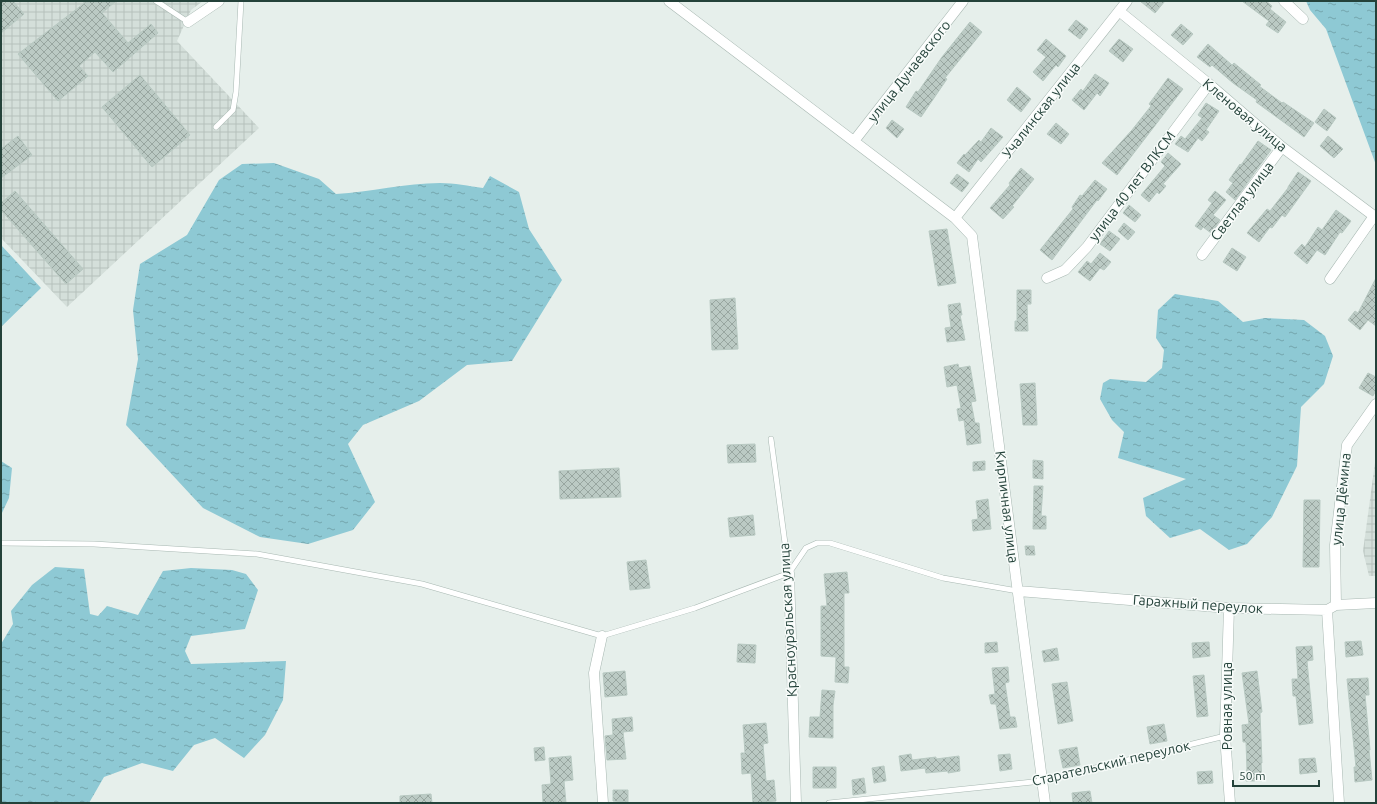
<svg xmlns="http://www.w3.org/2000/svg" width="1377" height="804" font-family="Ubuntu,sans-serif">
  <defs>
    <pattern id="industrial-grid" width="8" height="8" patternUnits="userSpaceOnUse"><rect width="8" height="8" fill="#d4dfda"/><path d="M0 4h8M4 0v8" fill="none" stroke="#b6c1bc"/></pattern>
    <pattern id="water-ripples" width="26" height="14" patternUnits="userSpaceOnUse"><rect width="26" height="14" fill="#8ec9d4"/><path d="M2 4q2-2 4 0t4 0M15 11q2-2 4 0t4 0" fill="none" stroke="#74a5ad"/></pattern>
    <pattern id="building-cross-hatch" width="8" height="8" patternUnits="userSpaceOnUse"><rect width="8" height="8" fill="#bbcac4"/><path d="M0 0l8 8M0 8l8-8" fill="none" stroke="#98a6a0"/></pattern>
  </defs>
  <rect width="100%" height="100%" fill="#e6efeb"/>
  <path fill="url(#industrial-grid)" d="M1 1H203L191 10 177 41 259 128 67 307 1 238Z
    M1376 455V576H1369L1363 551Z"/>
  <path fill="url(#water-ripples)" d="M1306 1H1376V165L1326 29 1310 10Z
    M274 163 319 179 336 194C370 192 406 183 440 183 454 183 469 186 483 188L490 176 519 192 529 229 562 280 512 361 467 365 419 401 363 425 348 444 375 502 353 530 308 544 260 537 203 508 126 425 138 359 133 310 140 264 187 235 219 180 242 164Z
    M1 245 41 288 1 327Z
    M1175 294 1218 301 1243 322 1265 318 1304 320 1325 336 1333 356 1324 384 1301 407 1297 466 1272 517 1247 544 1229 550 1200 529 1170 538 1146 516 1143 498 1186 479 1118 458 1124 432 1112 420 1100 399 1103 383 1110 379 1146 382 1162 368 1164 350 1156 338 1158 310Z
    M1 461 12 468 9 498 1 515Z
    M55 567 84 569 90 614 98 616 107 606 138 615 163 571 191 568 232 570 246 574 258 590 245 629 191 636 185 651 191 664 286 661 283 700 265 735 244 758 215 738 194 745 173 771 142 763 104 777 89 803H1V644L13 624 11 611 32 585Z"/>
  <path fill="url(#building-cross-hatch)" stroke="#b8c9c2" d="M1 1H13L24 14 1 33Z
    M87 1H116L102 13 128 43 151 24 158 33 113 72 95 52 79 66 88 76 58 101 18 54Z
    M1140 1H1165L1155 13Z
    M1242 1H1266L1272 6 1270 9 1286 22 1278 33 1266 25 1269 21Z
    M1076 20 1088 29 1080 39 1068 30Z
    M970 22 982 32 945 78 947 79 921 117 906 107 916 91 918 92 942 57Z
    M1181 24 1193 34 1183 45 1171 35Z
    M1046 39 1066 56 1058 67 1056 65 1043 81 1033 72 1046 57 1037 50Z
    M1119 39 1133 49 1123 62 1109 51Z
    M1208 44 1232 65 1234 63 1261 85 1259 86 1282 103 1283 102 1314 123 1304 137 1256 102 1257 100 1233 83 1212 65 1210 67 1197 57Z
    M1095 74 1109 83 1100 96 1097 93 1084 110 1072 100 1081 89 1083 91Z
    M140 75 190 135 152 167 102 107Z
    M1168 78 1183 89 1117 175 1102 163 1132 130 1151 106 1149 104Z
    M1017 87 1031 99 1021 112 1007 100Z
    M1206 103 1219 111 1206 130 1209 132 1202 141 1198 138 1188 152 1175 144 1181 136 1185 139 1202 118 1198 115Z
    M1324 109 1336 118 1327 131 1315 122Z
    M892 120 904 129 897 138 886 128Z
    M1056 123 1069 134 1061 144 1047 134Z
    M991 128 1003 137 981 162 978 159 969 172 957 163 964 154 965 155 979 140 981 142Z
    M18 136 32 155 1 178V149Z
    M1328 136 1343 149 1334 158 1320 146Z
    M1258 141 1271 150 1235 200 1226 192 1233 183 1229 180 1240 164 1241 165Z
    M1168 153 1181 164 1163 184 1166 186 1159 194 1157 192 1149 202 1141 195 1165 166 1161 162Z
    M1021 168 1034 179 1012 206 1014 207 1003 219 990 208 1010 185 1009 183Z
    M1298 172 1311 181 1285 217 1282 215 1272 228 1270 227 1259 242 1247 233 1267 209 1270 211 1288 188V187Z
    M957 174 969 183 962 192 950 183Z
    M1095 180 1107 189 1098 201 1097 200 1052 260 1040 250 1073 209 1072 207 1080 195 1082 196Z
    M15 191 83 269 66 284 1 210V203Z
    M1215 191 1226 200 1213 215 1220 220 1211 233 1203 227 1201 230 1195 226 1212 203 1208 200Z
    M1129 205 1141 215 1135 222 1123 213Z
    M1336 210 1351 221 1342 233 1340 232 1325 255 1317 250 1307 264 1294 253 1302 244 1305 247 1318 227 1322 230Z
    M1124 223 1135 232 1128 240 1118 231Z
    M947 229 956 283 938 286 929 231Z
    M1109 231 1120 239 1110 251 1100 244Z
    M1232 248 1246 257 1237 271 1223 262Z
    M1100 253 1111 262 1104 270 1100 268 1090 281 1078 272 1087 261 1091 264Z
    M1376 278V326L1368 320 1360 330 1348 320 1355 311 1358 313Z
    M1017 290H1031V304H1027L1028 331H1015V321H1017Z
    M735 298 738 349 712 350 710 300Z
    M960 303 962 315H960L965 340 947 342 945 328 951 327 948 305Z
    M958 364 959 368 970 366 976 401 971 402 975 423H979L981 443 967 445 964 420 959 421 957 409 961 408 957 385 947 387 944 367Z
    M1368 373 1376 377V390L1373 396 1359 388Z
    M1035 383 1037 425H1023L1020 384Z
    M755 444 756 462 728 463 727 445Z
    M1033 460 1043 461V479L1033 478Z
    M985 461V470L973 471V462Z
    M619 468 621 497 560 499 559 471Z
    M1034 486H1043L1041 516H1046V529H1033Z
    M988 499 991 529 973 531 972 520 978 519 976 501Z
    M1304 500H1320L1319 567H1303Z
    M753 515 755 535 730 537 728 518Z
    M1025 546H1034L1035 555H1026Z
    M646 560 650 588 630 590 627 562Z
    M847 572 849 593H844V667H849L848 683 835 682 836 657 821 656V606H827L824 574Z
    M1361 641 1363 655 1346 657 1345 642Z
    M997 642 998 652 985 653V643Z
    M1209 642 1210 656 1193 658 1192 643Z
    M738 644 756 645 755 663 737 662Z
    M1312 646 1313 660 1307 661 1313 723 1299 725 1296 696H1293L1292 679H1298L1296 647Z
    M1057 648 1059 660 1044 662 1042 651Z
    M1008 667 1009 682 1005 683 1010 717H1015L1017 727 1000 729 996 704H991L989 695 995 694 992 668Z
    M625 671 627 695 605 697 603 673Z
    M1257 671 1262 712 1260 713 1262 763H1261L1262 781H1246V770H1247L1246 742H1243L1242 725 1249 724 1242 673Z
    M1204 675 1208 716 1197 717 1193 676Z
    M1368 678 1369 695H1365L1370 750H1369L1372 780 1355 782 1354 767H1356L1347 679Z
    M1067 682 1073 721 1058 724 1052 684Z
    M822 690 835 691 833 705V738L809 737 810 717H820Z
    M632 717 633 731 623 732 626 759 607 760 605 736 613 735 612 719Z
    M766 723 768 743 763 744 766 781 774 780 776 801 753 803 751 773 742 774 741 753H745L743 725Z
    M1164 724 1167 741 1150 744 1147 727Z
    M544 747 545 760 535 761 534 748Z
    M1077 747 1080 765 1063 768 1059 750Z
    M911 754 912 760 936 757V759L959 756 960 771 948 773V771L926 773 925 768 901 771 899 756Z
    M1010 754 1012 769 1000 771 998 755Z
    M571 756 573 780 564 781 566 803H543L542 785 551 784 549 758Z
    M1315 758 1317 772 1300 774 1299 759Z
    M884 766 886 781 874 783 872 768Z
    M813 767H836V788H813Z
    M1212 771 1213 783 1198 784 1197 772Z
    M864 778 866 793 853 795 852 780Z
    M613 790H628V802L613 801Z
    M1090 791 1092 803H1073L1072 793Z
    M431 794 432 803H400V796Z"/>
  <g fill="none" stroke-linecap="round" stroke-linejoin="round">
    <defs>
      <path id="lane" d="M156 1 188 22
        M216 127 233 110 236 92 241 1
        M771 439 789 573
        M1 543 94 544 257 554 422 584 602 636 695 608 789 573 806 548 817 543H830L943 578 1018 591
        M829 803 1042 781 1225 736"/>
      <path id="street" d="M669 1 955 218 972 236 1045 803
        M1284 1 1303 19
        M1119 11 1209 84 1282 147 1374 216 1330 279
        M188 22 219 1
        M854 141 963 1
        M955 218 1127 1
        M1202 255 1282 147
        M1047 278 1065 270 1087 247 1209 84
        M789 573 796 803
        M1018 591 1229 608 1327 610 1336 605 1376 603
        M1336 605 1335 545 1347 445 1376 404
        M1229 608 1225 736 1230 803
        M1327 610 1339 803
        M602 636 594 673 603 803"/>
    </defs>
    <use href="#lane" stroke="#a8b8b2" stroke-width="6"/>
    <use href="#street" stroke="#a8b8b2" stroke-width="11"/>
    <use href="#lane" stroke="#fff" stroke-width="5"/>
    <use href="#street" stroke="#fff" stroke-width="10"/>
  </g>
  <g text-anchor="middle" stroke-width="3" stroke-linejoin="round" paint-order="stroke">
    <g font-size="14" fill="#24423a" stroke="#f7fbf9">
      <text transform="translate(909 71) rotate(-52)" y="5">улица Дунаевского</text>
      <text transform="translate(1041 110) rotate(-52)" y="5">Учалинская улица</text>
      <text transform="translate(1245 115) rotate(40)" y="5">Кленовая улица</text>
      <text transform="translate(1132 186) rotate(-53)" y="5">улица 40 лет ВЛКСМ</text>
      <text transform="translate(1242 201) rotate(-53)" y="5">Светлая улица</text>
      <text transform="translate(1341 499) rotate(-84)" y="5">улица Дёмина</text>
      <text transform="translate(1007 507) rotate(83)" y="5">Кирпичная улица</text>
      <text transform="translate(1198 604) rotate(4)" y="5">Гаражный переулок</text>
      <text transform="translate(788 620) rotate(-93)" y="5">Красноуральская улица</text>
      <text transform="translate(1227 706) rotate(-90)" y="5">Ровная улица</text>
      <text transform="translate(1111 763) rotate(-13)" y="5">Старательский переулок</text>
    </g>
  </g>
  <rect width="1377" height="804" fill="none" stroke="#24423a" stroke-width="4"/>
  <path d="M1233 780v6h86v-6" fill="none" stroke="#24423a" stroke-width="2"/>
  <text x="1239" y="780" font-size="12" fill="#24423a" stroke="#f7fbf9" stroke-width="3" paint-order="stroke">50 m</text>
</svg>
